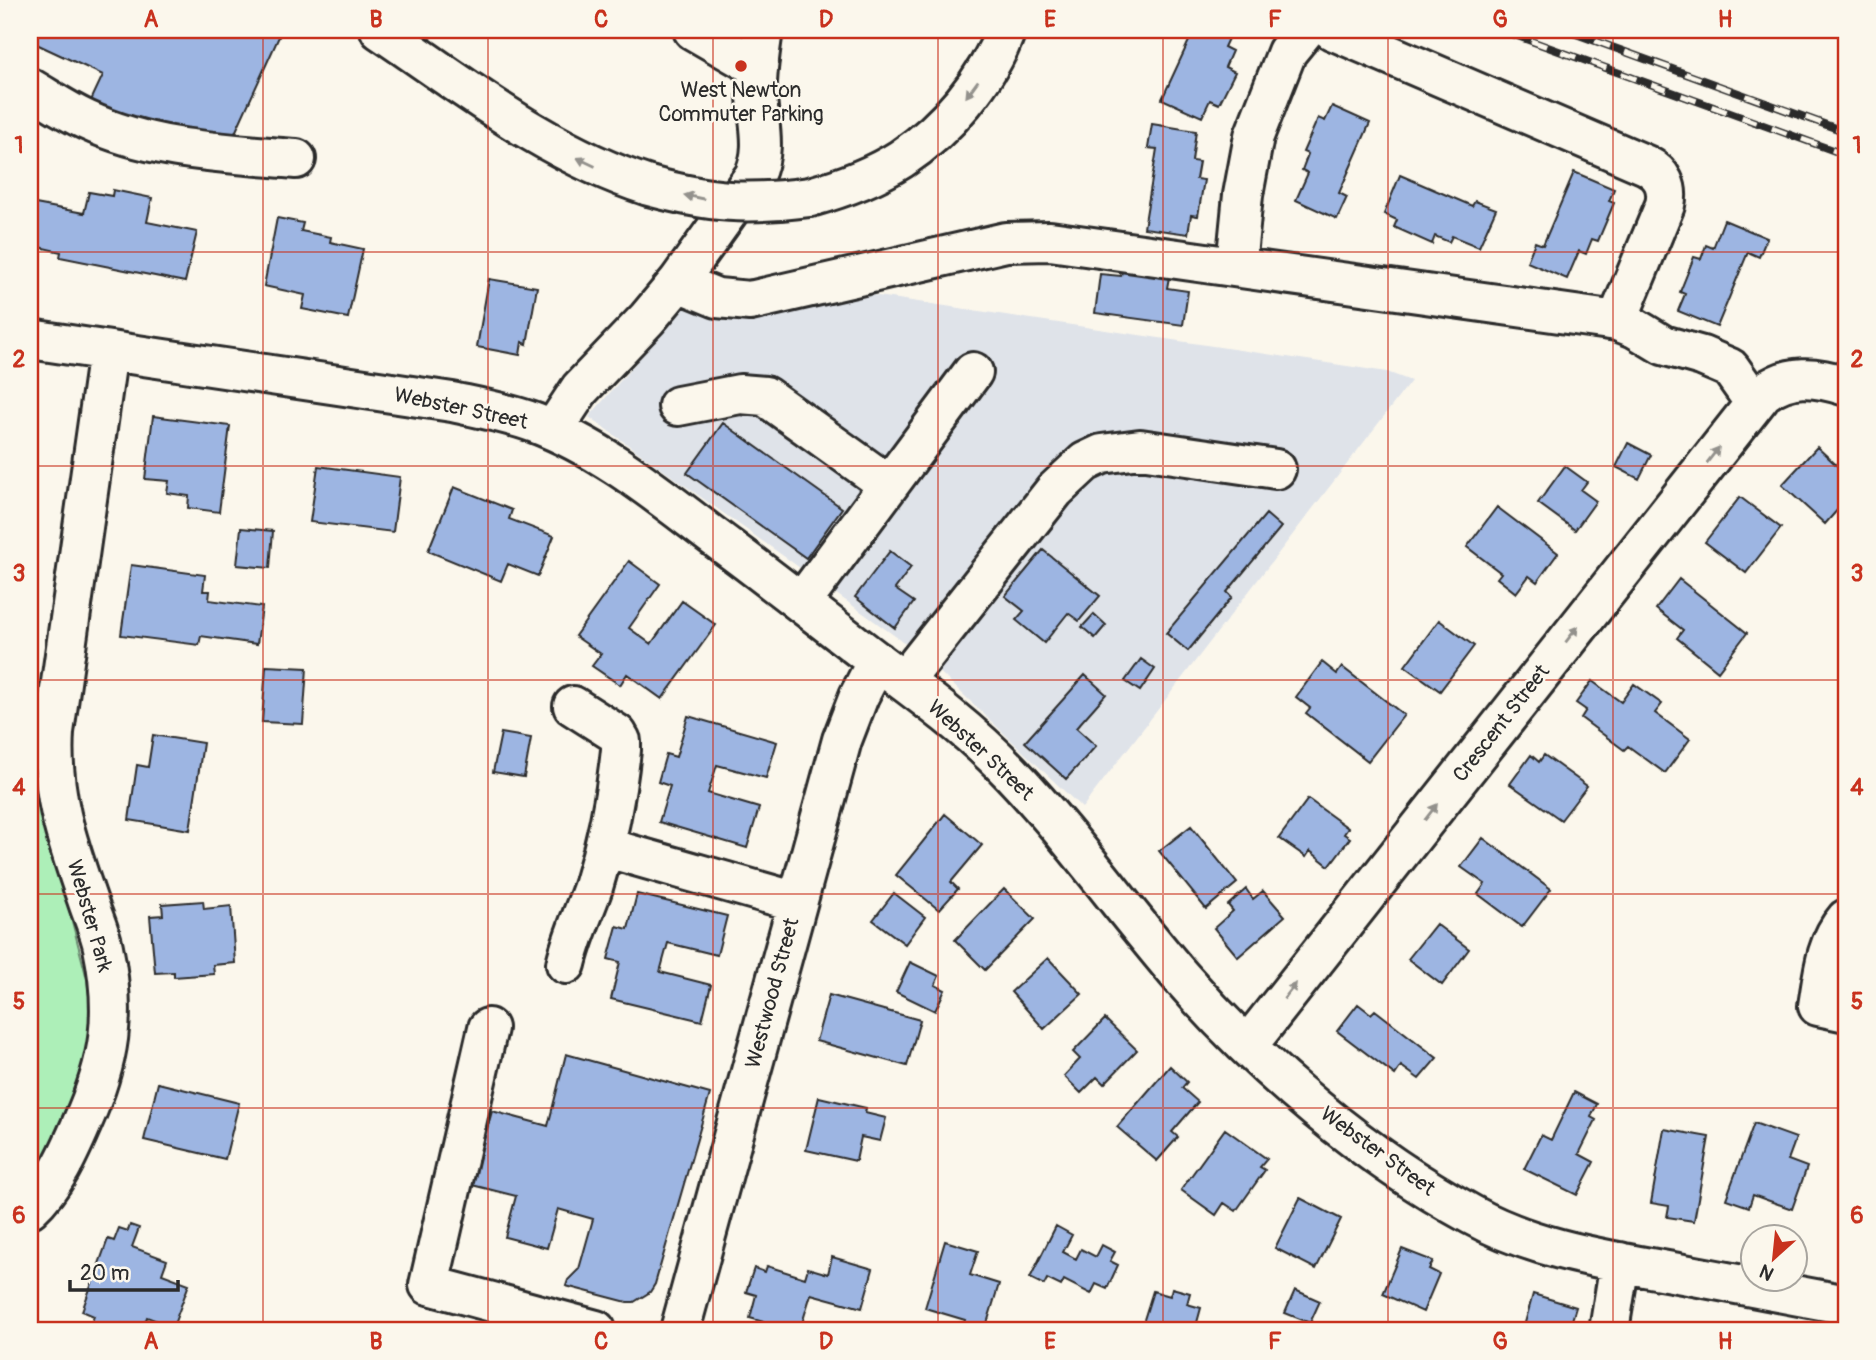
<svg xmlns="http://www.w3.org/2000/svg" width="1876" height="1360" font-family="Pangolin,sans-serif">
  <rect width="100%" height="100%" fill="#fbf7ec"/>
  <filter id="ink" filterUnits="userSpaceOnUse"><feTurbulence type="fractalNoise" baseFrequency=".0143" numOctaves="2"/><feDisplacementMap in="SourceGraphic" scale="14" xChannelSelector="R" yChannelSelector="G"/><feConvolveMatrix kernelMatrix="1 2 1 2 8 2 1 2 1" color-interpolation-filters="sRGB"/></filter>
  <g filter="url(#ink)">
    <path fill="#dfe3e9" d="M858 293 1387 372 1411 381 1082 808 923 656 589 417 684 307 731 313Z"/>
    <path fill="#adefb8" stroke="#6c8d72" stroke-width="2" d="M40 798 87 979 92 1021 91 1041 58 1141 30 1180V814Z"/>
    <path fill="#9db5e2" stroke="#2b2b2b" stroke-width="2" d="M30 30H282L230 144 88 107 103 75 30 41Z
      M1194 30H1232L1224 47 1232 51 1225 67 1235 72 1219 104 1210 100 1202 117 1162 99Z
      M1332 106 1370 123 1339 193 1347 197 1337 219 1296 200 1308 173 1302 170 1308 154 1303 152 1318 118 1325 121Z
      M1152 124 1196 131 1192 161 1199 162 1196 179 1204 180 1198 216 1191 215 1188 234 1144 228 1157 149 1148 148Z
      M1574 172 1614 189 1609 201 1614 203 1598 241 1592 239 1586 254 1579 251 1567 279 1527 262 1535 242 1543 245Z
      M1400 175 1472 206 1475 201 1496 209 1479 247 1452 236 1449 242 1435 236 1432 244 1394 227 1397 220 1384 214Z
      M113 190 152 198 147 222 197 232 185 282 60 257 61 252 30 245V203L84 213 89 192 112 196Z
      M277 218 303 223 301 231 331 237 330 242 363 249 348 318 302 309 305 295 264 286Z
      M1724 220 1767 238 1759 257 1748 252 1717 327 1678 311 1685 294 1680 292 1694 257 1701 259 1706 245 1713 248Z
      M1122 271 1169 277 1167 288 1188 291 1183 325 1095 313 1100 274 1121 276Z
      M489 279 537 287 527 344 522 342 520 355 477 347Z
      M153 416 230 426 219 512 188 508 189 496 167 493 169 481 145 479Z
      M723 423 842 508 806 558 687 473Z
      M1628 443 1651 455 1639 479 1616 467Z
      M1817 447 1846 474V500L1825 524 1782 485Z
      M318 466 400 477 393 532 310 522Z
      M1565 466 1587 482 1581 490 1596 501 1575 530 1538 503Z
      M454 487 512 510 509 519 554 536 538 576 508 564 501 581 428 551Z
      M1740 497 1781 528 1746 573 1705 542Z
      M1497 507 1558 553 1537 582 1529 576 1516 593 1497 578 1501 573 1467 547Z
      M1266 514 1281 527 1227 592 1232 597 1188 651 1166 633Z
      M241 528 273 531 270 568 237 565Z
      M1043 550 1100 596 1079 621 1068 613 1044 643 1016 620 1024 611 1005 596Z
      M890 551 911 567 895 589 914 602 895 628 855 597Z
      M629 561 660 584 629 628 651 644 682 601 716 625 662 699 627 674 620 685 592 666 601 654 575 636Z
      M131 565 205 575 203 591H210L209 600 262 607 257 644 201 636 199 645 121 635Z
      M1679 579 1747 633 1718 671 1677 638 1683 630 1656 609Z
      M1094 614 1106 625 1095 638 1082 627Z
      M1439 620 1474 646 1440 691 1405 666Z
      M1141 659 1155 669 1140 691 1125 681Z
      M1322 662 1337 674 1342 667 1404 715 1368 761 1306 713 1310 708 1296 697Z
      M266 666 307 668 303 724 262 722Z
      M1085 675 1106 694 1076 728 1096 746 1066 779 1025 742Z
      M1592 681 1621 702 1634 684 1662 704 1655 713 1690 739 1665 773 1628 746 1624 750 1581 718 1586 710 1576 703Z
      M688 716 777 742 766 778 717 765 708 793 759 808 747 848 659 822 670 786 658 782 666 754 676 757Z
      M501 733 531 738 524 777 493 772Z
      M153 735 203 743 190 830 129 820 137 765 148 767Z
      M1531 755 1539 762 1544 755 1587 786 1561 820 1510 784Z
      M1308 799 1348 828 1344 834 1350 838 1329 866 1310 851 1306 857 1279 838Z
      M945 814 982 845 951 882 958 889 939 910 896 875Z
      M1191 826 1237 883 1206 909 1159 851Z
      M1483 838 1551 889 1522 927 1478 894 1485 884 1461 867Z
      M1004 889 1035 919 985 970 955 940Z
      M1246 889 1253 899 1263 891 1285 916 1238 957 1214 928 1233 911 1228 905Z
      M894 893 925 917 905 944 873 920Z
      M637 894 727 916 717 955 668 943 660 972 711 985 702 1021 611 999 620 962 608 959 617 926 628 929Z
      M203 901 204 909 231 906 235 963 213 965 214 974 174 977V972L155 973 150 916 163 915 162 904Z
      M1436 924 1469 949 1442 985 1408 959Z
      M1048 958 1082 994 1044 1029 1011 992Z
      M910 962 939 976 935 985 945 990 935 1011 896 992Z
      M829 995 920 1020 907 1066 816 1041Z
      M1358 1004 1371 1014 1375 1010 1437 1058 1419 1079 1401 1066 1395 1075 1337 1031Z
      M1105 1019 1137 1050 1104 1084 1097 1077 1081 1093 1064 1076 1080 1059 1073 1052Z
      M566 1054 710 1094 655 1284 650 1292 634 1302H627L566 1286 568 1280 579 1269 593 1219 558 1209 547 1248 505 1237 516 1196 472 1185 492 1111 548 1126Z
      M1170 1066 1187 1082 1182 1088 1198 1102 1172 1132 1178 1137 1157 1161 1117 1127Z
      M158 1083 239 1103 225 1159 144 1140Z
      M1574 1092 1597 1104 1591 1117 1596 1120 1579 1154 1594 1162 1577 1195 1524 1169 1541 1135 1551 1140Z
      M819 1097 866 1108 865 1113 886 1118 880 1141 861 1137 856 1161 806 1150Z
      M1754 1123 1796 1138 1788 1160 1807 1167 1792 1209 1753 1195 1749 1207 1726 1199Z
      M1225 1129 1267 1159 1260 1167 1265 1170 1236 1211 1224 1203 1216 1215 1181 1190Z
      M1664 1129 1709 1137 1694 1221 1667 1217 1669 1206 1651 1203Z
      M1300 1198 1341 1219 1316 1269 1275 1248Z
      M130 1225 139 1228 132 1247 167 1260 162 1274 189 1284 173 1327 147 1317 142 1330 122 1324 120 1330H89L94 1316 82 1311 108 1239 114 1241 119 1228 128 1231Z
      M1056 1226 1072 1235 1063 1252 1076 1259 1081 1249 1096 1257 1102 1245 1115 1252 1110 1261 1118 1265 1107 1289 1096 1284 1091 1294 1064 1280 1061 1286 1047 1279 1044 1285 1030 1278Z
      M945 1241 978 1251 970 1275 999 1284 985 1330H962L965 1320 925 1308Z
      M1402 1249 1433 1261 1429 1269 1439 1274 1423 1312 1383 1294Z
      M832 1257 873 1269 862 1308 811 1294 800 1330H791L750 1318 756 1295 746 1292 754 1268 765 1272 767 1266 805 1278 808 1268 828 1274Z
      M1172 1288 1190 1293 1187 1304 1201 1308 1195 1330H1133L1135 1324 1142 1326 1153 1291 1170 1296Z
      M1295 1290 1320 1301 1310 1323 1285 1313Z
      M1533 1294 1576 1307 1569 1330H1523Z"/>
    <g fill="none" stroke-linecap="round" stroke-linejoin="round">
      <defs>
        <path id="minor" d="M693 30 745 60 759 61
          M1332 30 1646 165C1662 173 1669 187 1665 205L1617 321
          M30 88C49 99 66 111 86 120 152 151 225 153 296 159
          M1236 266 1243 195 1254 136 1287 52 1305 30
          M678 282 717 298 750 301 1006 242 1050 241 1617 321 1635 328 1663 345 1702 356 1730 368 1754 402
          M30 339 452 402C480 408 508 413 535 423 607 450 668 503 729 548 780 586 829 625 879 663 925 697 971 731 1011 773 1072 837 1123 910 1181 977 1262 1070 1364 1156 1472 1215 1530 1247 1596 1258 1661 1270 1723 1281 1784 1293 1846 1305
          M678 406 740 394 765 396 889 485
          M553 430 580 389 647 319 678 282 754 176C767 148 758 124 757 95 756 74 760 51 763 30
          M802 602 973 372
          M904 681 1055 490 1085 462 1102 454 1140 449 1276 469
          M604 847 797 902
          M1846 919C1825 943 1823 976 1818 1006L1846 1012
          M566 964C572 937 584 913 593 887 607 842 616 797 621 750V741L617 734 573 706
          M488 1028 429 1285 596 1330
          M1248 1045 1763 393C1789 373 1816 376 1846 386
          M30 1208C55 1185 69 1153 82 1123 110 1061 117 1014 103 947 100 932 93 917 88 902 68 844 50 795 54 732L108 351
          M680 1330 842 740 859 696 877 661
          M1609 1330 1620 1262"/>
        <path id="highway" d="M380 30C466 88 549 154 649 186
          M810 197C842 188 873 177 901 159 945 130 988 80 1006 30"/>
      </defs>
      <use href="#minor" stroke="#2b2b2b" stroke-width="44"/>
      <use href="#highway" stroke="#2b2b2b" stroke-width="44"/>
      <use href="#minor" stroke="#fbf7ec" stroke-width="38"/>
      <use href="#highway" stroke="#fbf7ec" stroke-width="38"/>
      <defs>
        <path id="rail" d="M1501 30 1846 155
          M1565 30 1846 132"/>
      </defs>
      <use href="#rail" stroke="#2b2b2b" stroke-width="8"/>
      <use href="#rail" stroke="#fbf7ec" stroke-width="5" stroke-dasharray="16" stroke-linecap="butt"/>
      <defs>
        <path id="highway-bridge" d="M649 186C711 203 747 205 810 197"/>
      </defs>
      <use href="#highway-bridge" stroke="#2b2b2b" stroke-width="44" stroke-linecap="butt"/>
      <use href="#highway-bridge" stroke="#fbf7ec" stroke-width="38"/>
    </g>
    <defs><path id="oneway-solid" d="M-6-.8H1V-3.2L6.5 0L1 3.2V.8H-6Z" transform="scale(1.75)"/></defs>
    <g fill="#93918c">
      <use href="#oneway-solid" transform="translate(972 89) rotate(126)"/>
      <use href="#oneway-solid" transform="translate(586 162) rotate(-154)"/>
      <use href="#oneway-solid" transform="translate(694 197) rotate(-169)"/>
      <use href="#oneway-solid" transform="translate(1713 455) rotate(-52)"/>
      <use href="#oneway-solid" transform="translate(1572 634) rotate(-52)"/>
      <use href="#oneway-solid" transform="translate(1431 812) rotate(-52)"/>
      <use href="#oneway-solid" transform="translate(1290 991) rotate(-52)"/>
    </g>
  </g>
  <path fill="none" stroke="#c8321e" stroke-width="2" stroke-opacity="0.55" d="M263 30V1330M488 30V1330M713 30V1330M938 30V1330M1163 30V1330M1388 30V1330M1613 30V1330M30 252H1846M30 466H1846M30 680H1846M30 894H1846M30 1108H1846"/>
  <circle fill="#c8321e" stroke="#fbf7ec" stroke-width="2.5" cx="741" cy="66" r="7"/>
  <g text-anchor="middle" stroke-width="5" stroke-linejoin="round" paint-order="stroke">
    <g font-size="21" fill="#2b2b2b" stroke="#fbf7ec">
      <text x="741" y="97">West Newton<tspan x="741" dy="24">Commuter Parking</tspan></text>
    </g>
    <g font-size="21" fill="#2b2b2b" stroke="#fbf7ec">
      <text transform="translate(461 408) rotate(12)" y="7">Webster Street</text>
      <text transform="translate(1501 723) rotate(-52)" y="7">Crescent Street</text>
      <text transform="translate(981 750) rotate(43)" y="7">Webster Street</text>
      <text transform="translate(90 916) rotate(74)" y="7">Webster Park</text>
      <text transform="translate(772 993) rotate(-75)" y="7">Westwood Street</text>
      <text transform="translate(1378 1151) rotate(36)" y="7">Webster Street</text>
    </g>
  </g>
  <rect width="1876" height="1360" fill="none" stroke="#fbf7ec" stroke-width="77"/>
  <g transform="translate(1774 1258) rotate(207)"><circle r="33" fill="#fbf7ec" stroke="#a8a59f" stroke-width="2"/>
  <path d="M0-5L12 26L0 18L-12 26Z" fill="#c8321e"/>
  <text y="-10" font-size="19" font-weight="bold" text-anchor="middle" fill="#2b2b2b">N</text>
  </g>
  <path d="M70 1280v10h108v-10" fill="none" stroke="#2b2b2b" stroke-width="3.5"/>
  <text x="80" y="1280" font-size="21" fill="#2b2b2b" stroke="#fbf7ec" stroke-width="5" paint-order="stroke">20 m</text>
  <rect x="38" y="38" width="1800" height="1284" fill="none" stroke="#c8321e" stroke-width="2.5"/>
  <g font-size="23" text-anchor="middle" font-weight="bold" fill="#c8321e">
    <text x="151" y="27">A</text>
    <text x="376" y="27">B</text>
    <text x="601" y="27">C</text>
    <text x="826" y="27">D</text>
    <text x="1050" y="27">E</text>
    <text x="1275" y="27">F</text>
    <text x="1500" y="27">G</text>
    <text x="1725" y="27">H</text>
    <text x="19" y="153">1</text>
    <text x="1857" y="153">1</text>
    <text x="19" y="367">2</text>
    <text x="1857" y="367">2</text>
    <text x="19" y="581">3</text>
    <text x="1857" y="581">3</text>
    <text x="19" y="795">4</text>
    <text x="1857" y="795">4</text>
    <text x="19" y="1009">5</text>
    <text x="1857" y="1009">5</text>
    <text x="19" y="1223">6</text>
    <text x="1857" y="1223">6</text>
    <text x="151" y="1349">A</text>
    <text x="376" y="1349">B</text>
    <text x="601" y="1349">C</text>
    <text x="826" y="1349">D</text>
    <text x="1050" y="1349">E</text>
    <text x="1275" y="1349">F</text>
    <text x="1500" y="1349">G</text>
    <text x="1725" y="1349">H</text>
  </g>
</svg>
